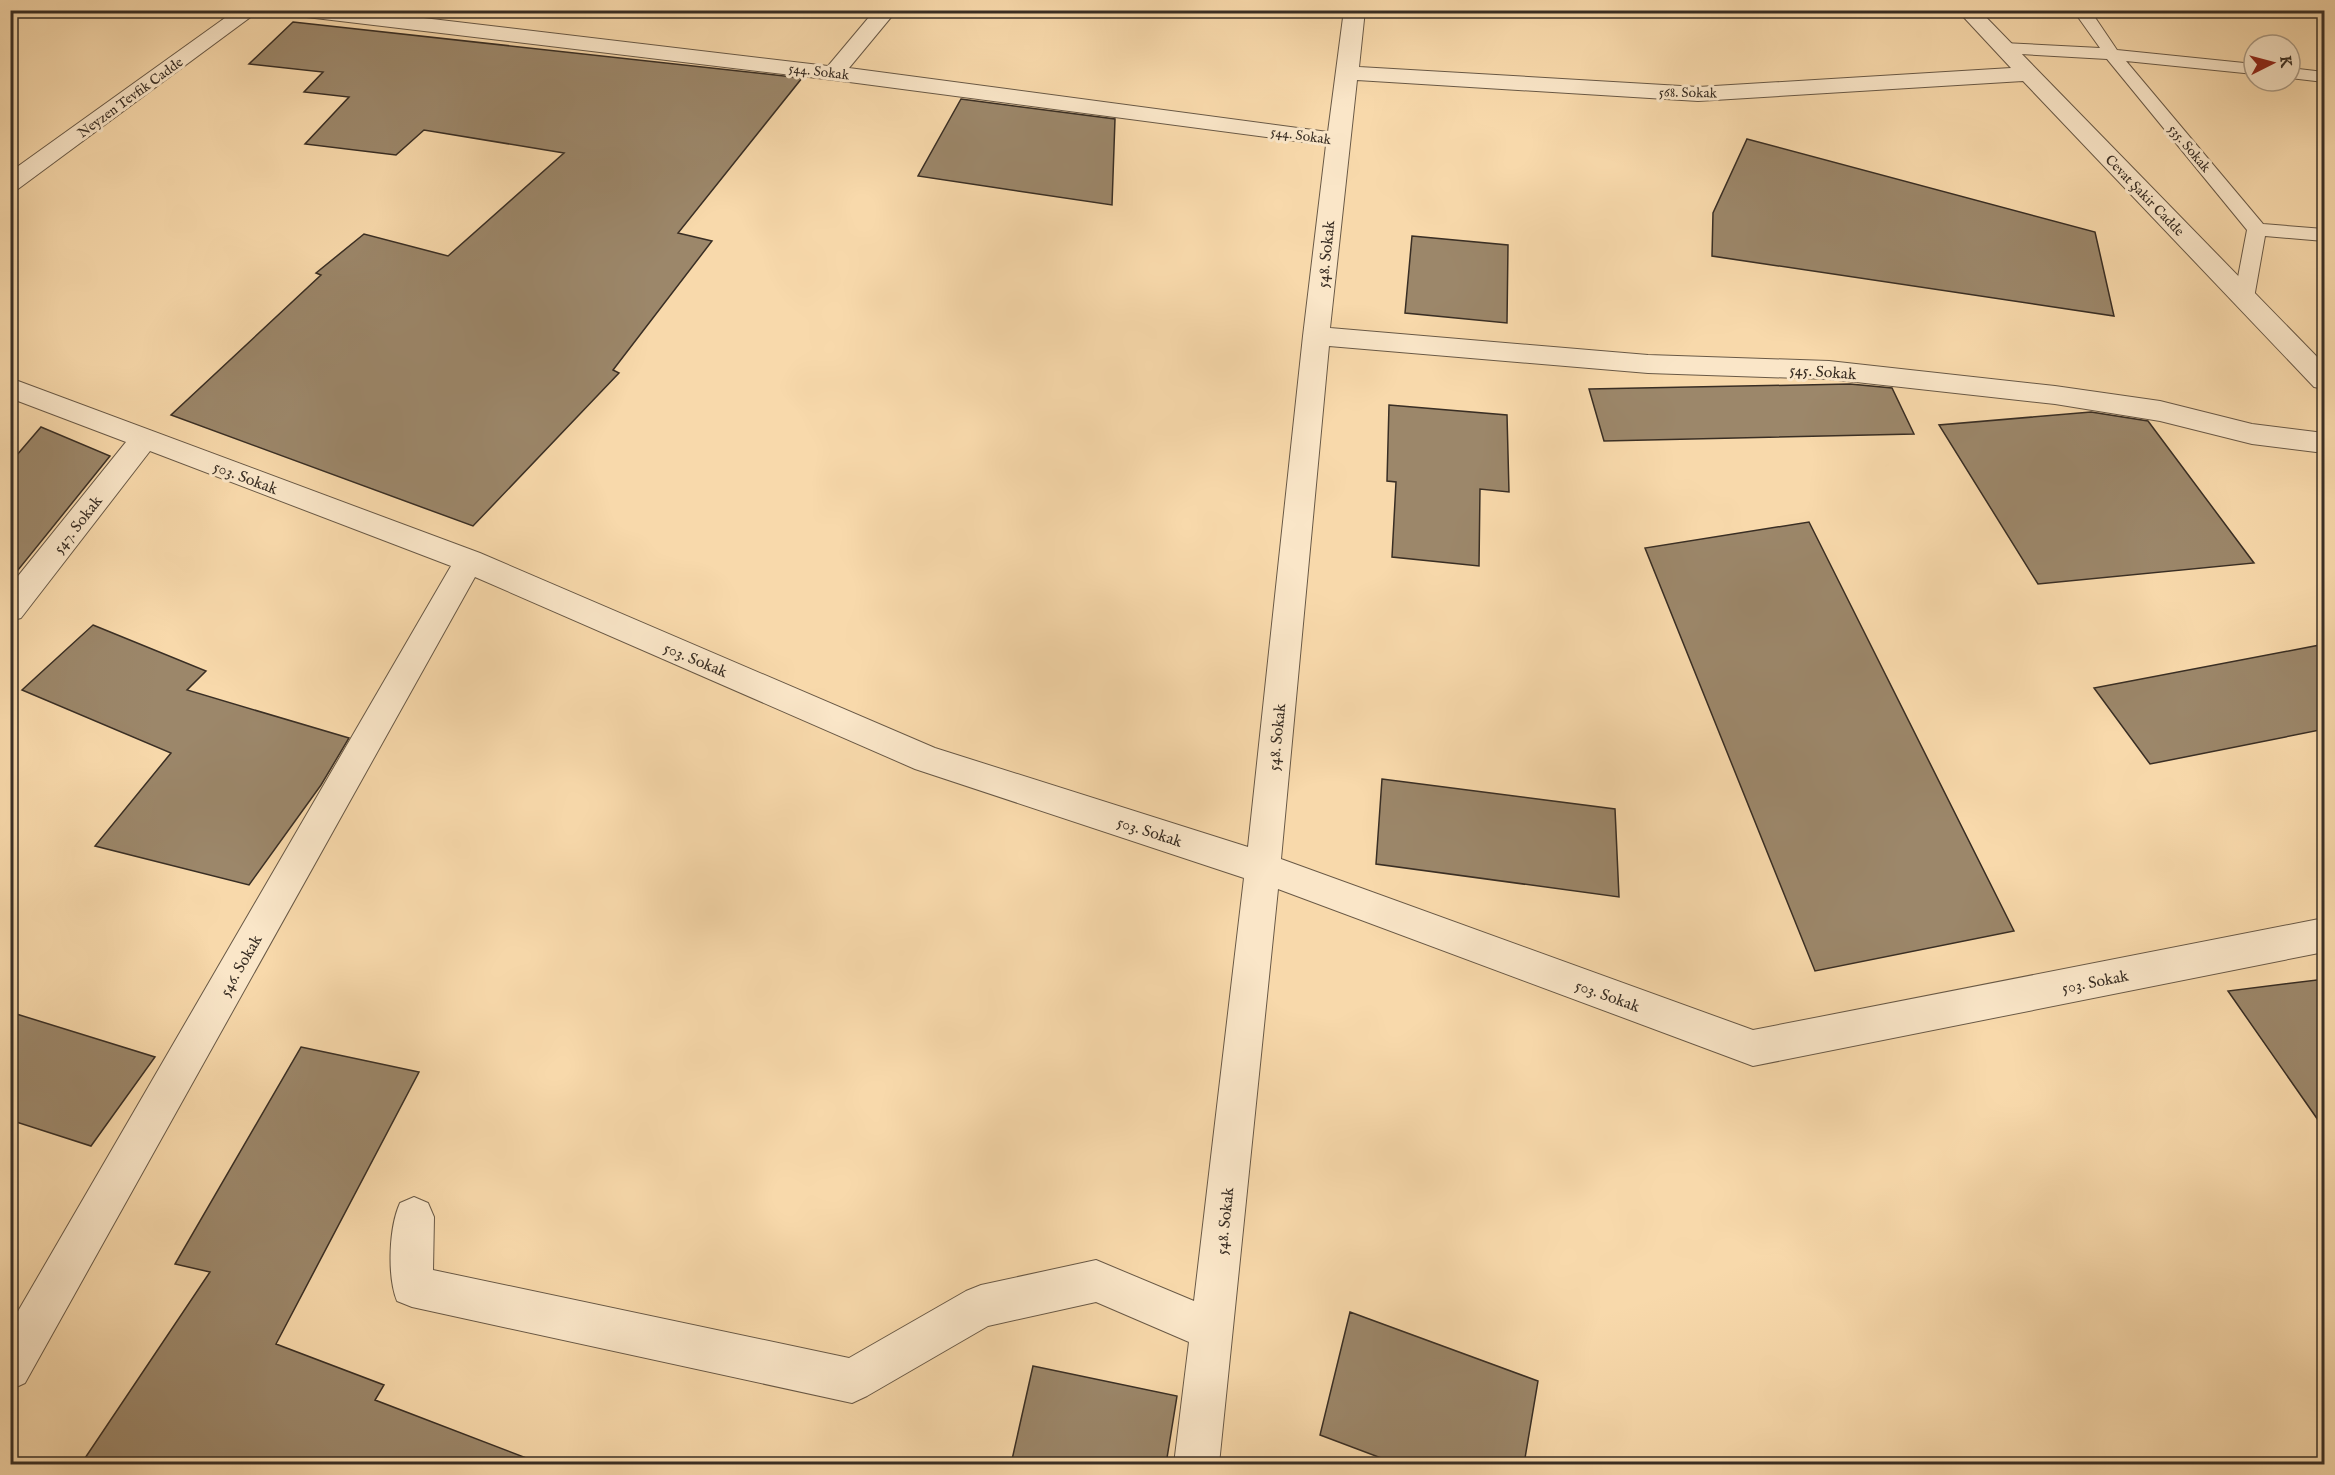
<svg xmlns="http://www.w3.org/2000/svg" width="2335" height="1475" font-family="'IM FELL English',serif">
  <rect width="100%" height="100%" fill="#f8d9ab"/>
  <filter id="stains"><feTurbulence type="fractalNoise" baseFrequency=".00333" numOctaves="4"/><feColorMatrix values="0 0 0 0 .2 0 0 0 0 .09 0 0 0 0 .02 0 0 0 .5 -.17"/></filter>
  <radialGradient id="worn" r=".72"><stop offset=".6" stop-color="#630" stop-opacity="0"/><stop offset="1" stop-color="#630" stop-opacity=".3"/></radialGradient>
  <path fill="#9c876a" stroke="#392e24" stroke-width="1.5" d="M293 22 802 78 678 233 712 241 613 370 619 373 473 526 171 415 321 275 316 273 364 234 448 256 564 153 424 130 396 155 305 144 349 97 304 92 323 72 249 64Z
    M961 99 1115 119 1112 205 918 176Z
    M1747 139 2095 232 2114 316 1712 256 1713 213Z
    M1412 236 1508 245 1507 323 1405 313Z
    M1850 384 1892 388 1914 434 1604 441 1589 389Z
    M1389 405 1507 415 1509 492 1480 489 1479 566 1392 557 1396 482 1387 481Z
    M2091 412 2148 421 2254 563 2038 584 1939 425Z
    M41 427 110 456 10 580V463Z
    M1809 522 2014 931 1815 971 1645 548Z
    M93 625 206 671 187 690 349 738 321 785 249 885 95 846 171 753 22 690Z
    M2325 644V729L2150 764 2094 688Z
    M1382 779 1615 809 1619 897 1376 864Z
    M2325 979V1130L2228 991Z
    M10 1012 155 1057 91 1146 10 1120Z
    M301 1047 419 1072 276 1344 384 1385 375 1400 534 1461 533 1464H81L210 1272 175 1264Z
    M1350 1312 1538 1381 1524 1464H1397L1320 1435Z
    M1033 1366 1177 1396 1166 1464H1011Z"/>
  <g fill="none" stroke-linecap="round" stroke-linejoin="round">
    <defs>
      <path id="lane" d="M2073 10H2090L2117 50 2254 64V74L2126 61 2263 224 2324 229V241L2265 236 2254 298 2251 303 2244 304 2237 303 2234 298 2247 230 2107 59 2003 53 1995 48 2003 43 2100 48Z
        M2290 68 2324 72V82L2290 78Z"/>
      <path id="street" d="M236 10H260L18 189 10 191V172Z
        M288 10H356L828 66 875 10H897L849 68 1328 132 1344 10H1365L1359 67 1698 87 2011 68 1957 10H1979L2324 364V389L2314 387 2023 81 1698 101 1357 80 1330 328 1648 355 1829 361 2055 386 2160 401 2252 424 2324 433V453L2252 444 2160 421 2055 404 1829 379 1648 373 1329 346 1281 859 1753 1030 2324 918V952L1753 1066 1278 889 1219 1464H1174L1189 1342 1096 1302 988 1326 867 1396 852 1403 412 1307 397 1301C387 1276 389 1227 400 1203L414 1197 428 1203 434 1217 433 1270 849 1358 966 1291 981 1285 1096 1260 1194 1301 1244 878 915 769 475 577 25 1383 10 1390V1325L451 566 150 451 21 618 10 621V586L126 442 10 398V378L480 553 935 748 1248 847 1303 336 1326 145 834 80 298 16 291 14Z"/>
    </defs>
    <use href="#lane" stroke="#695946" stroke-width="2"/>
    <use href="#street" stroke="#695946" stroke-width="2"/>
    <use href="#lane" fill="#fae6c8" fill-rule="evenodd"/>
    <use href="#street" fill="#fae6c8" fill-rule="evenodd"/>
  </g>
  <g text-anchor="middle" stroke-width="6" stroke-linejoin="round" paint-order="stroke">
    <g font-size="14" fill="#392e24" stroke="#fae6c8">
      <text transform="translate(819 71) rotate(7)" y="5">544. Sokak</text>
      <text transform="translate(1688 92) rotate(1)" y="5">568. Sokak</text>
      <text transform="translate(130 97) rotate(-36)" y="5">Neyzen Tevfik Cadde</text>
      <text transform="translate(1301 135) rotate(8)" y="5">544. Sokak</text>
      <text transform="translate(2190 148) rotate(50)" y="5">535. Sokak</text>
      <text transform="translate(2145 195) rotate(46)" y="5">Cevat Şakir Cadde</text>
    </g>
    <g font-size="16" fill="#392e24" stroke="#fae6c8">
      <text transform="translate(1325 254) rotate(-84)" y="6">548. Sokak</text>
      <text transform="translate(1823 371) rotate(4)" y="6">545. Sokak</text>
      <text transform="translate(246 477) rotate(21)" y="6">503. Sokak</text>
      <text transform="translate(77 524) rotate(-52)" y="6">547. Sokak</text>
      <text transform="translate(696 659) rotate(23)" y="6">503. Sokak</text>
      <text transform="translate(1276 737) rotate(-84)" y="6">548. Sokak</text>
      <text transform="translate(1150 831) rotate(18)" y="6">503. Sokak</text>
      <text transform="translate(240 965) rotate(-60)" y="6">546. Sokak</text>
      <text transform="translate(2095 981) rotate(-11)" y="6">503. Sokak</text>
      <text transform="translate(1608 995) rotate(20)" y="6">503. Sokak</text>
      <text transform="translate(1224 1221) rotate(-84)" y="6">548. Sokak</text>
    </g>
  </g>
  <rect width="2335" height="1475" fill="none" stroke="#f8d9ab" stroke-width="36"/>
  <rect x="12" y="12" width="2311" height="1451" fill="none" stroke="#392e24" stroke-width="3"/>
  <rect x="18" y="18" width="2299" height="1439" fill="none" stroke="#392e24" stroke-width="1.5"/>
  <g transform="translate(2272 63) rotate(84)"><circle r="28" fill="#fae6c8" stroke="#ad9c86" stroke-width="1.5"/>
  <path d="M0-4.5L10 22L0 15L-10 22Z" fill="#8f2418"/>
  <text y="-9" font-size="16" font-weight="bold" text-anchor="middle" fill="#392e24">K</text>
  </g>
  <rect width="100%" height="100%" filter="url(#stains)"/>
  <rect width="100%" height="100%" fill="url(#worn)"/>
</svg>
